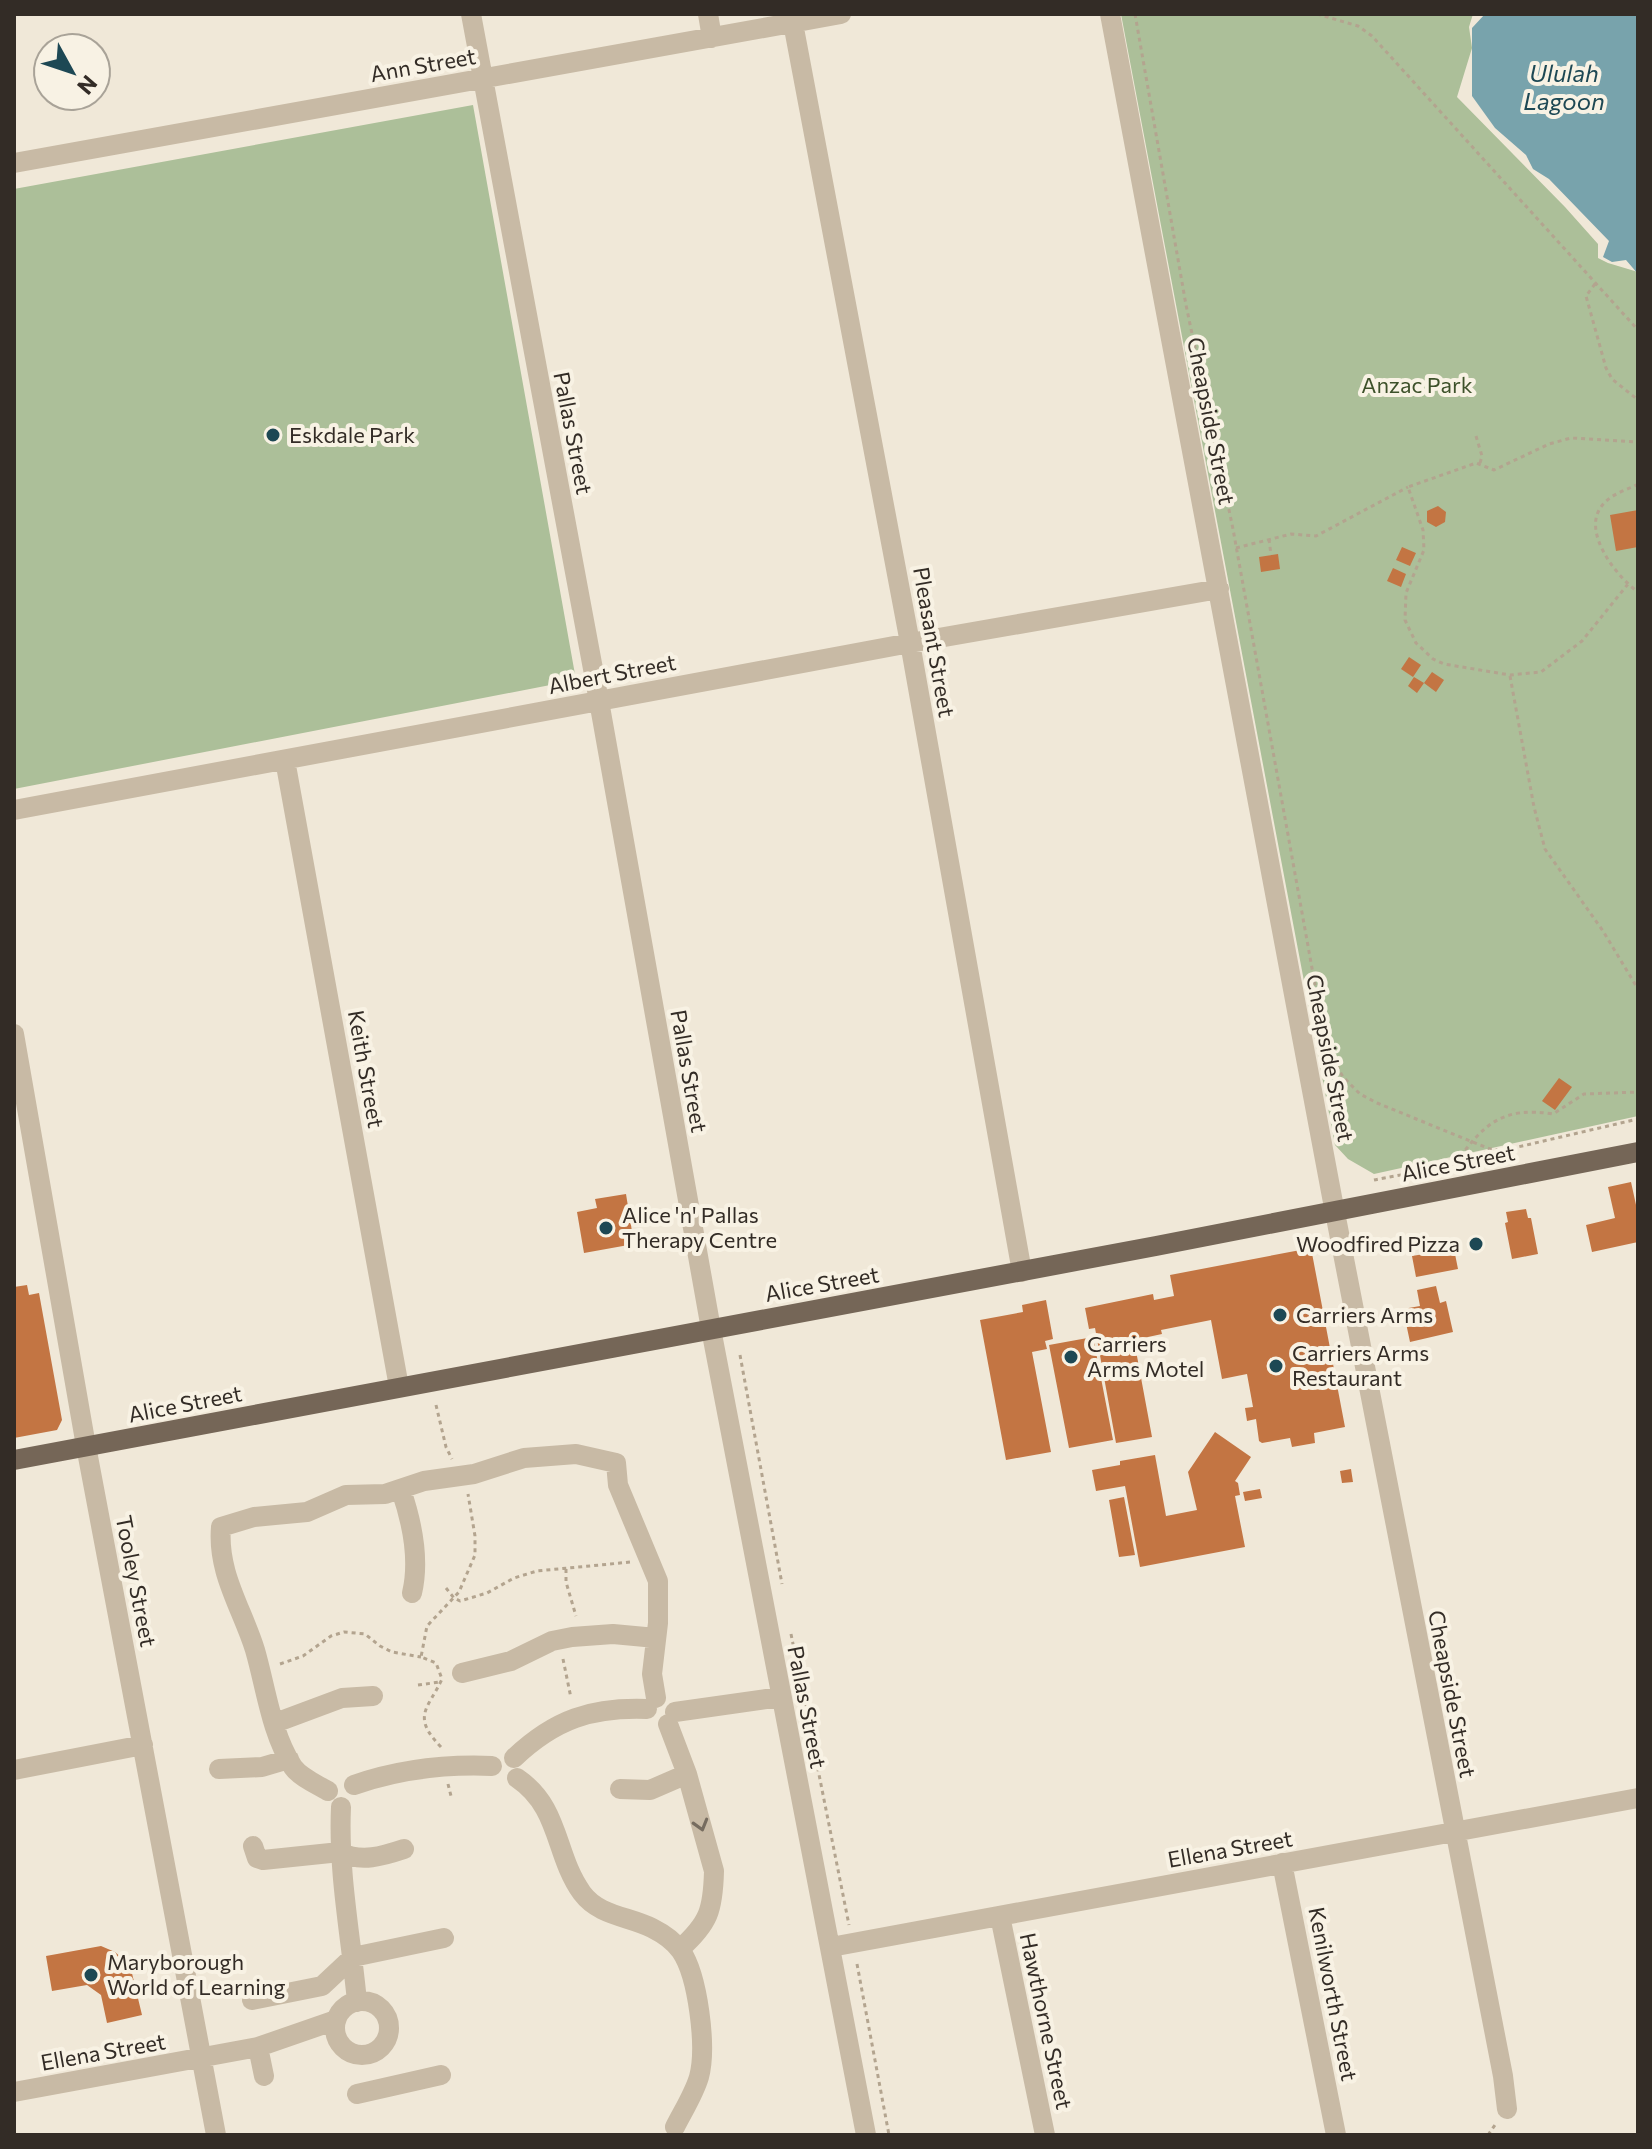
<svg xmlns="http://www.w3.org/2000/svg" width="1652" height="2149" font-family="Commissioner,sans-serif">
  <rect width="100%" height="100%" fill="#f0e8d8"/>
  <path fill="#acbf99" d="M1121 14H1473L1469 27 1472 48 1457 97 1565 207 1598 244V258L1608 263 1638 272V1116L1374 1174 1348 1159 1335 1145Z
    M473 105 576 680 14 789V189Z"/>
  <path fill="#78a3ac" d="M1485 14H1638V274L1626 260 1612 262 1603 257 1609 241 1549 179 1533 169 1526 155 1495 128 1472 96V28Z"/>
  <path fill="#c37543" d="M1438 506 1446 512 1445 522 1436 527 1427 522V511Z
    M1638 510V547L1616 551 1610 515Z
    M1402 547 1416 553 1410 566 1396 560Z
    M1278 554 1280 569 1261 572 1259 557Z
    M1393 568 1406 574 1401 587 1387 581Z
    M1409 657 1421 665 1413 677 1401 669Z
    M1432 672 1444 680 1436 692 1424 683Z
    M1414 677 1424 683 1417 693 1408 686Z
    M1559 1078 1572 1087 1555 1110 1542 1101Z
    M1631 1182 1638 1214V1242L1592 1252 1586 1225 1615 1218 1608 1187Z
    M626 1194 634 1244 584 1253 577 1212 597 1208 595 1199Z
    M1526 1209 1528 1218H1531L1538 1254 1512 1259 1505 1223 1508 1222 1506 1212Z
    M1311 1248 1345 1427 1314 1433 1315 1443 1292 1447 1290 1438 1262 1443 1259 1441 1256 1419 1247 1421 1245 1408 1253 1407 1247 1374 1222 1379 1211 1320 1161 1330 1162 1334 1134 1340 1152 1437 1116 1443 1095 1328 1089 1329 1085 1308 1153 1294 1154 1300 1174 1296 1170 1275Z
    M1454 1249 1458 1269 1416 1277 1412 1256Z
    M27 1285 29 1295 39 1293 62 1420 57 1430 14 1438V1287Z
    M1436 1286 1440 1303 1446 1301 1453 1332 1410 1342 1403 1309 1420 1306 1417 1290Z
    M1046 1300 1053 1339 1045 1341 1047 1349 1032 1352 1051 1452 1006 1460 980 1320 1023 1312 1022 1305Z
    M1093 1337 1113 1440 1069 1448 1049 1345Z
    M1215 1432 1251 1457 1235 1481 1238 1483 1240 1495 1235 1496 1245 1547 1140 1567 1125 1486 1096 1491 1092 1470 1120 1465V1461L1155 1455 1166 1516 1197 1510 1188 1472Z
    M1351 1469 1353 1482 1342 1483 1340 1471Z
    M1260 1489 1262 1498 1245 1501 1243 1492Z
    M1124 1497 1135 1555 1119 1557 1109 1500Z
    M101 1946 115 1952 130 1965 142 2015 107 2023 101 1995 87 1985 52 1991 46 1956Z"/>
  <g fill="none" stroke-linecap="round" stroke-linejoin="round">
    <path stroke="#b3a48f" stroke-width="3" stroke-dasharray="4 4" stroke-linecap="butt" d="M1135 14 1186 305 1233 529 1326 1046 1343 1077 1360 1094 1377 1103 1490 1149 1505 1150 1638 1119
      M1317 14 1358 26 1372 36 1638 330
      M1595 284 1586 296 1606 368 1612 379 1638 400
      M1476 436 1482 456 1480 463
      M1638 484C1625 491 1610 494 1601 507 1582 533 1617 577 1638 592
      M1269 539 1271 555
      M1236 548 1291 534 1316 536 1408 487
      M1628 584 1582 641 1541 672 1510 675 1444 664 1433 659 1416 643 1405 620 1406 593 1424 550 1423 530 1408 487 1476 463 1494 470 1549 444 1571 438 1638 442
      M1510 676 1534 807 1545 849 1603 931 1638 989
      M1456 1163C1483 1124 1503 1106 1553 1114L1584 1094 1638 1092
      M1374 1180C1396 1175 1479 1164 1490 1149
      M740 1355 782 1584
      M436 1405 446 1447 452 1459
      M566 1569V1582L576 1616
      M446 1588 454 1598 460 1601 487 1593 514 1578 537 1571 631 1562
      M791 1634 849 1925
      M563 1659 571 1698
      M280 1664 303 1656 331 1636 344 1632 365 1634 380 1646 392 1652 421 1657
      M418 1685 440 1682
      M441 1747C411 1716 428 1709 442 1679L436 1663 421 1657 427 1626 459 1592 475 1555V1536L468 1494
      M448 1784 451 1796
      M857 1964 889 2135
      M1488 2135 1495 2125"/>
    <path stroke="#c8baa5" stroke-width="20" d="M471 14 599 701 711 1329 866 2135
      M708 14 712 38
      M1110 14 1332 1197 1503 2076 1507 2109
      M793 23 910 643 1022 1272
      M14 163 841 14
      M285 760 399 1387
      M14 810 910 643 1219 589
      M14 1034 86 1446 216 2135
      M401 1490C412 1522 420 1559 412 1593
      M462 1673 511 1661 552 1641 572 1637 613 1634 656 1638
      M675 1712 780 1697
      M275 1723 342 1698 373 1696
      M668 1724 687 1774 714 1871C713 1910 709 1923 680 1949
      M514 1758C555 1719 592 1707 647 1709
      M219 1769 262 1767 289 1759
      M14 1770 143 1745
      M517 1778C561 1808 554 1854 582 1893 599 1916 628 1916 652 1928 662 1933 674 1941 681 1951 698 1976 707 2047 699 2077 694 2094 683 2111 675 2127
      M354 1785C400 1769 444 1764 492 1766
      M620 1789 650 1790 687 1774
      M328 1791C316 1784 301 1778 293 1767 271 1733 266 1688 255 1650 242 1608 217 1573 221 1527L254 1517 307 1512 346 1495 385 1494 424 1481 474 1474 524 1458 576 1454 616 1463 618 1485 658 1581V1623L652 1674 656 1698
      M341 1807C338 1874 351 1936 357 2002
      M253 1846 257 1858 263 1860 340 1852C361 1863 383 1856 404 1849
      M1282 1863 1336 2135
      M1000 1916 1045 2135
      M831 1947 1638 1798
      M252 2000 322 1986 353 1957 444 1938
      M335 2028a27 27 0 1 1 54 0a27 27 0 1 1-54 0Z
      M258 2047 264 2076
      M14 2092 258 2047 336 2020
      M357 2094 441 2075"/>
    <path stroke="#756657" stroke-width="20" d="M14 1460 1156 1246 1638 1152"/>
  </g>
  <defs><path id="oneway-chevron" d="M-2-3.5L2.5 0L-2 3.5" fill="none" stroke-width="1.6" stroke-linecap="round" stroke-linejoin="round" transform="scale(2)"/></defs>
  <use stroke="#766c5f" href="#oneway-chevron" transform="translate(701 1825) rotate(74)"/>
  <g fill="#1d4854" stroke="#f8f2e4" stroke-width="3">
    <circle cx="273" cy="435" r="8"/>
    <circle cx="606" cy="1228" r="8"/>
    <circle cx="1476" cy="1244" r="8"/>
    <circle cx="1280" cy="1315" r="8"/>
    <circle cx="1071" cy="1357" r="8"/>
    <circle cx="1276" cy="1366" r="8"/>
    <circle cx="91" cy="1975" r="8"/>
  </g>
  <g text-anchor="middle" stroke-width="8" stroke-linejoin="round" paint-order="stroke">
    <g font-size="22" fill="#332c26" stroke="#f8f2e4">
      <text transform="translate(423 65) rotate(-10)" y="8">Ann Street</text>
      <text transform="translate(1211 421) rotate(79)" y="8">Cheapside Street</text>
      <text transform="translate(573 433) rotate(79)" y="8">Pallas Street</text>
      <text transform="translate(934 642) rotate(80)" y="8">Pleasant Street</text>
      <text transform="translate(612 674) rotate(-11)" y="8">Albert Street</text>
      <text transform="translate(1330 1058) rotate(79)" y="8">Cheapside Street</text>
      <text transform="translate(366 1069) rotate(80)" y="8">Keith Street</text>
      <text transform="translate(689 1071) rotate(80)" y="8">Pallas Street</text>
      <text transform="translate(1458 1163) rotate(-11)" y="8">Alice Street</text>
      <text transform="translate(822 1284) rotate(-10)" y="8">Alice Street</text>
      <text transform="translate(185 1404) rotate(-11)" y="8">Alice Street</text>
      <text transform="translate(136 1581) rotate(79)" y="8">Tooley Street</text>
      <text transform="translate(1452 1694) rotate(79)" y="8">Cheapside Street</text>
      <text transform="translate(807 1707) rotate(79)" y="8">Pallas Street</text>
      <text transform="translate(1230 1849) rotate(-10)" y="8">Ellena Street</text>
      <text transform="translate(1333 1994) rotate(79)" y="8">Kenilworth Street</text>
      <text transform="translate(1046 2021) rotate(78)" y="8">Hawthorne Street</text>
      <text transform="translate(103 2052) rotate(-10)" y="8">Ellena Street</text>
    </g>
    <g font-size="22" fill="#3d512a" stroke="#f8f2e4">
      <text x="1417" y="393">Anzac Park</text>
    </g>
    <g font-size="22" fill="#332c26" stroke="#f8f2e4" text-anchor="start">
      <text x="289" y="443">Eskdale Park</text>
      <text x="622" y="1223">Alice 'n' Pallas<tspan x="622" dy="25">Therapy Centre</tspan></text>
      <text x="1460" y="1252" text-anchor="end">Woodfired Pizza</text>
      <text x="1296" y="1323">Carriers Arms</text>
      <text x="1087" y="1352">Carriers<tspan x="1087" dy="25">Arms Motel</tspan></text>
      <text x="1292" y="1361">Carriers Arms<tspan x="1292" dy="25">Restaurant</tspan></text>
      <text x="107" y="1970">Maryborough<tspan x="107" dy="25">World of Learning</tspan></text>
    </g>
    <g font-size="24" font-style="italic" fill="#1d4854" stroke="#f8f2e4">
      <text x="1564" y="82">Ululah<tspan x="1564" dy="28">Lagoon</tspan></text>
    </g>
  </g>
  <rect width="1652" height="2149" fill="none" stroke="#332c26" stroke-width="32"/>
  <g transform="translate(72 72) rotate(130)"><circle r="38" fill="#f8f2e4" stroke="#a9a398" stroke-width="2"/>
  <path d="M0-6L14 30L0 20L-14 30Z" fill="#1d4854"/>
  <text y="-12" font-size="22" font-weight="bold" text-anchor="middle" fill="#332c26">N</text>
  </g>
</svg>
